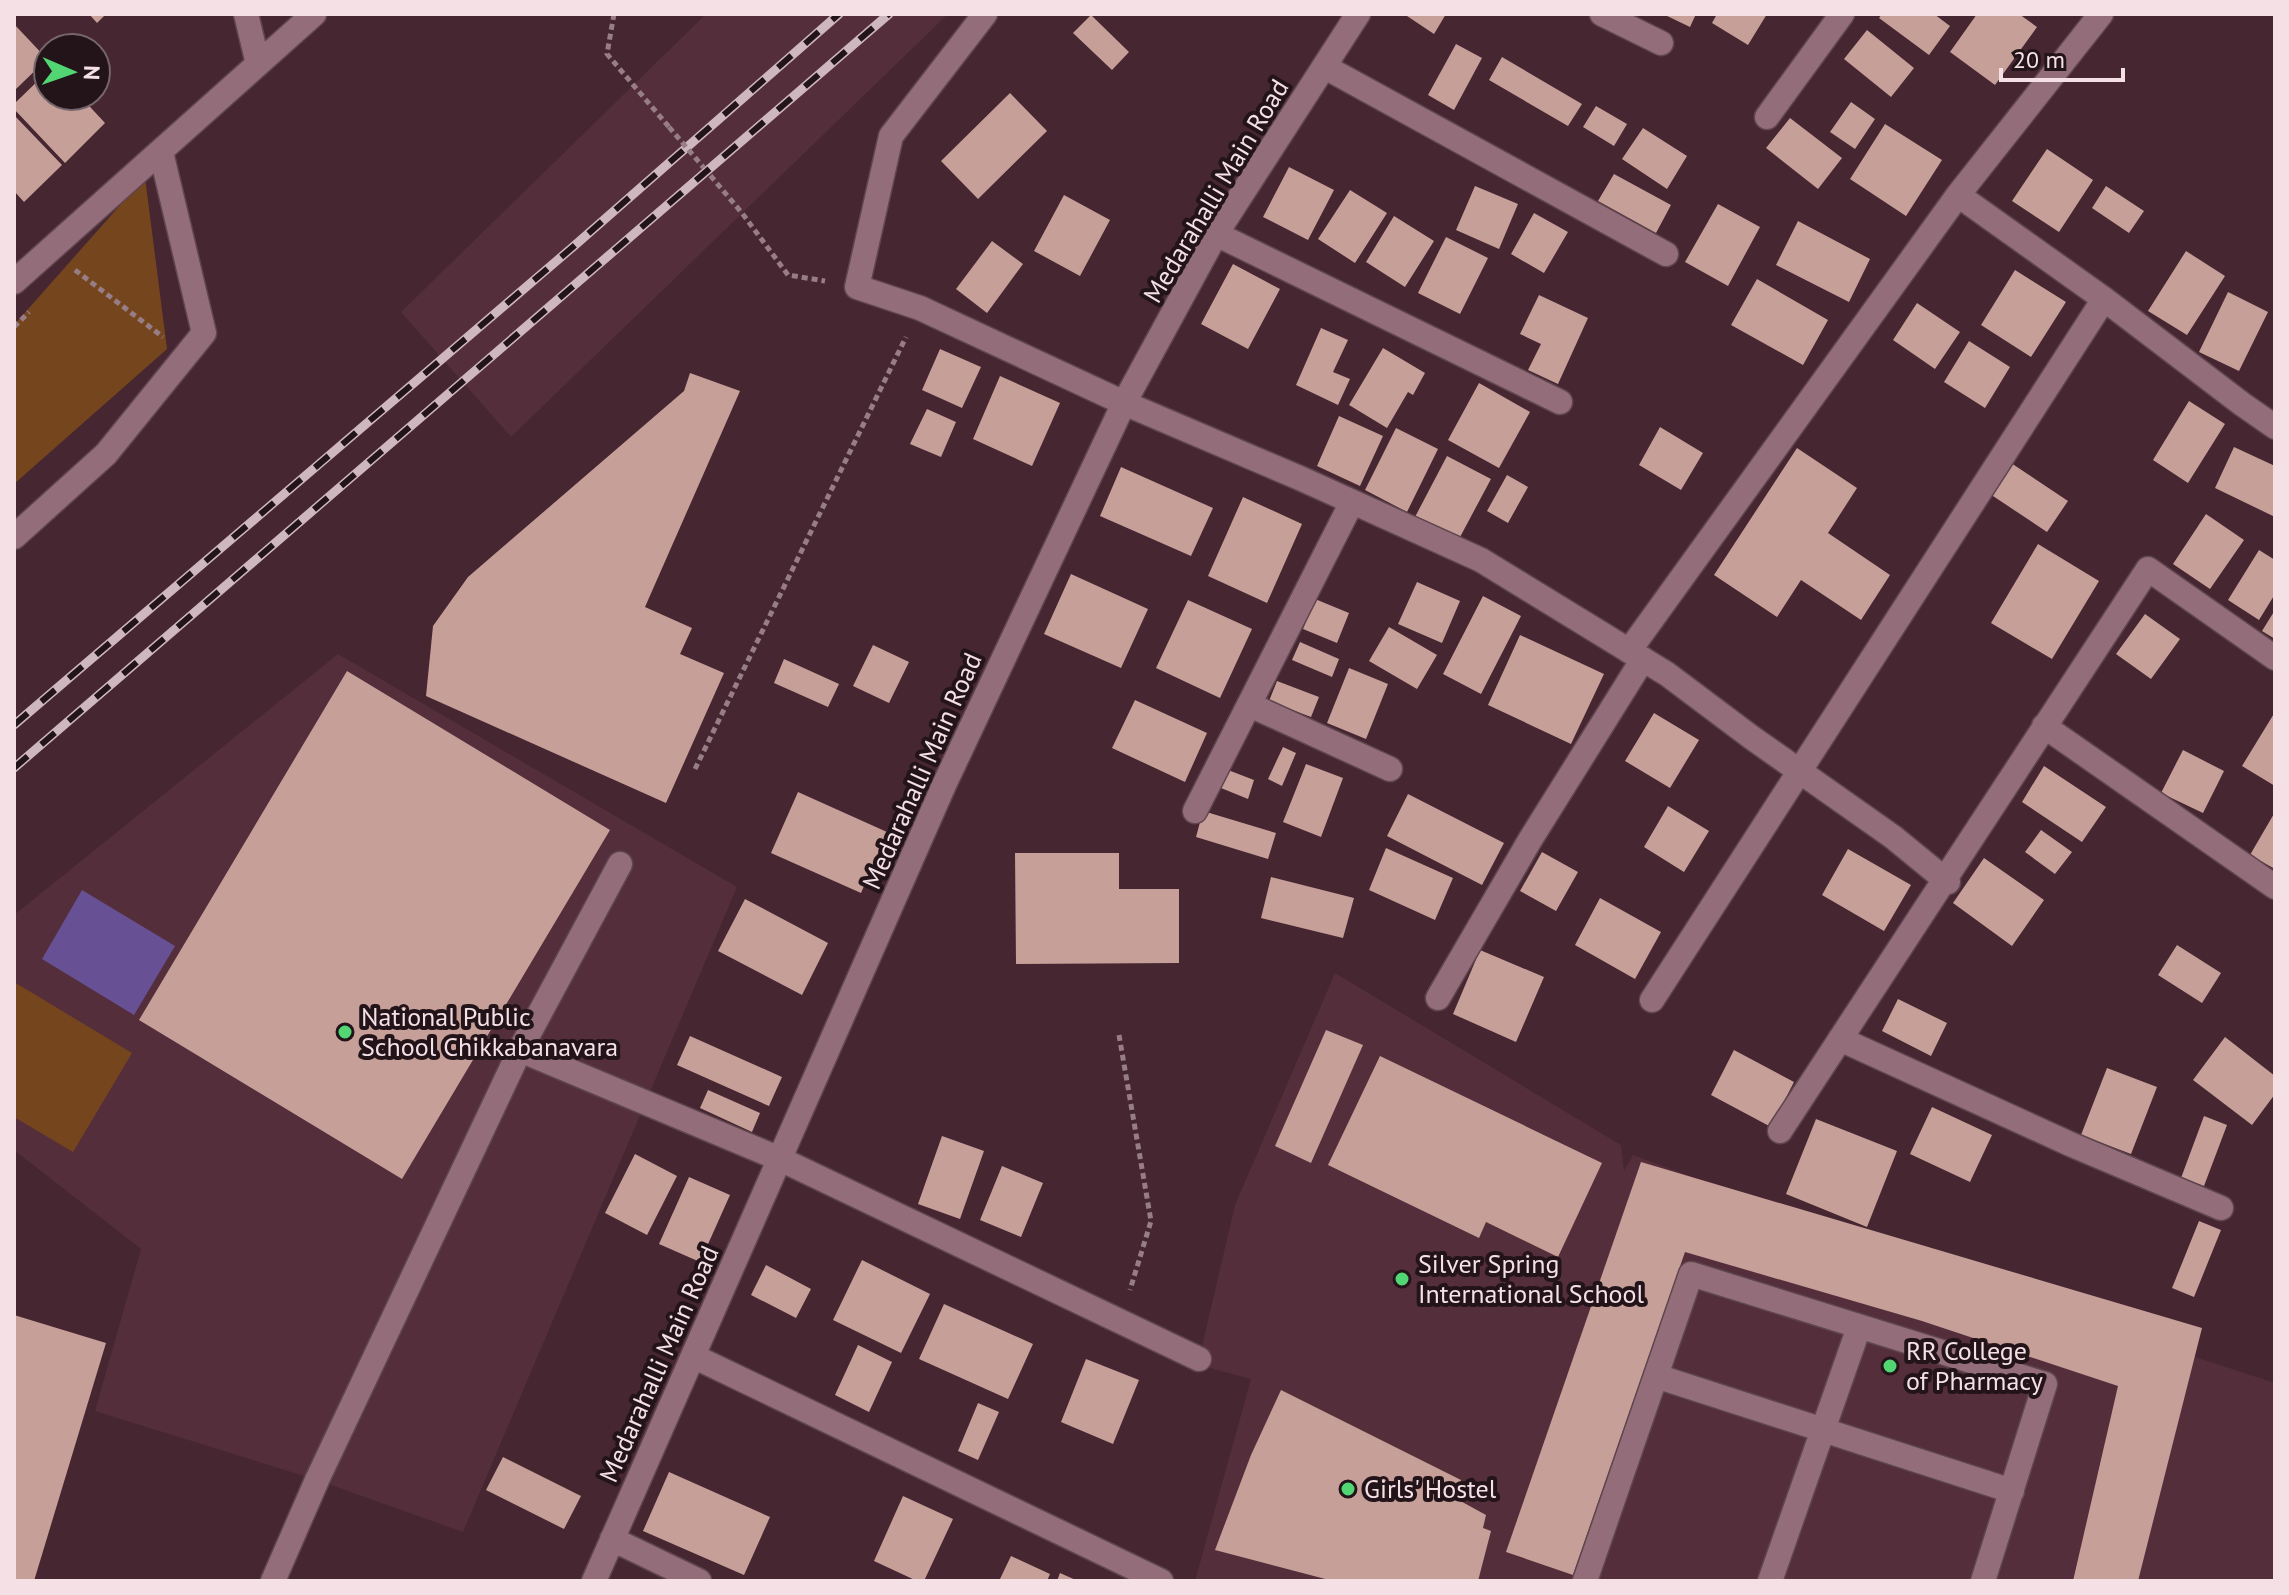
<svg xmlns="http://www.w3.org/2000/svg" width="2289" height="1595" font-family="'PT Sans',sans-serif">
  <rect width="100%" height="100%" fill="#452631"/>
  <path fill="#542e3b" d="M706 14H948L511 437 401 312Z
    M338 654 737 887 463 1532 317 1480 95 1411 141 1249 14 1150V915Z
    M1335 973 1621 1145 1624 1171 1633 1155 2033 1304 2275 1383V1581H1195L1251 1379 1195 1364 1199 1359 1235 1205Z"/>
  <path fill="#75461d" d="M145 177 167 349 14 484V325Z
    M14 982 132 1053 73 1152 14 1117Z"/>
  <path fill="#675094" d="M82 890 175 946 134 1015 42 959Z"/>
  <path fill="#c79f99" d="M89 14H106L97 23Z
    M1404 14H1446L1434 34Z
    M1663 14H1696L1690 27Z
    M1717 14H1767L1748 45 1712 23Z
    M1882 14H1934L1950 26 1929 55 1879 18Z
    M1977 14H2019L2037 27 1995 85 1950 52Z
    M1091 15 1129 52 1112 70 1073 33Z
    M14 24 47 59 14 91Z
    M1867 30 1914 68 1891 97 1844 59Z
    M1456 44 1482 58 1454 110 1428 95Z
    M1502 57 1582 104 1568 126 1489 80Z
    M48 71V96H80L105 123 65 163 14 109V104Z
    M1010 93 1047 131 978 199 941 161Z
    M1851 102 1875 119 1855 149 1830 132Z
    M1596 106 1627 124 1614 146 1583 127Z
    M14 115 62 165 24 202 14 191Z
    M1790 118 1842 158 1818 189 1766 148Z
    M1885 124 1942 160 1906 216 1850 179Z
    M1643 128 1687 156 1667 189 1622 159Z
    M2047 149 2093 180 2059 232 2012 201Z
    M1289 167 1334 190 1308 240 1263 217Z
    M1614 174 1671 205 1656 233 1598 201Z
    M1475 186 1518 204 1499 249 1456 230Z
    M2106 186 2144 211 2129 233 2092 208Z
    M1350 190 1387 213 1355 263 1318 239Z
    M1064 195 1110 220 1080 276 1034 251Z
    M1718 204 1760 227 1728 286 1685 262Z
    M1534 213 1568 232 1544 273 1511 254Z
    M1394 216 1434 241 1405 287 1366 262Z
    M1798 221 1870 259 1849 302 1776 265Z
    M1446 237 1488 258 1460 314 1418 293Z
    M992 241 1023 264 987 313 956 289Z
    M2186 251 2225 276 2187 335 2148 311Z
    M1233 264 1280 289 1248 349 1201 324Z
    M2015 270 2066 302 2031 357 1981 325Z
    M1757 279 1828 320 1803 365 1731 325Z
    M2228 292 2268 312 2239 371 2199 352Z
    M1539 295 1588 318 1558 384 1528 370 1541 344 1520 334Z
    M1917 303 1960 332 1935 369 1893 340Z
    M1321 328 1348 340 1333 372 1350 379 1338 405 1296 385Z
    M1969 341 2010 367 1985 408 1944 382Z
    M1383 348 1425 373 1413 395 1408 392 1387 428 1349 405Z
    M940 349 981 367 962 408 922 390Z
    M690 373 740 391 645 607 692 628 680 654 724 673 666 803 426 696 433 626 468 577 684 391Z
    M1000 376 1060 403 1032 466 973 439Z
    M1479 383 1530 412 1499 468 1448 440Z
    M2189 401 2225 424 2188 483 2153 460Z
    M927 409 956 422 941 457 910 444Z
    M1339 416 1383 436 1360 486 1317 466Z
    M1660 427 1703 453 1681 490 1639 465Z
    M1396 428 1438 449 1407 512 1365 490Z
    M2234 447 2275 466V517L2215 488Z
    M1797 448 1857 488 1828 533 1890 575 1861 620 1801 580 1777 617 1714 575Z
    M1447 456 1491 479 1459 539 1415 517Z
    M2011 463 2068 501 2047 532 1990 494Z
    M1121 467 1213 508 1191 556 1100 516Z
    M1507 475 1528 487 1508 523 1487 511Z
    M1243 497 1302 524 1267 603 1208 576Z
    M2206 514 2244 540 2210 589 2173 564Z
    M2038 544 2099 581 2052 659 1991 623Z
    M2259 550 2275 560V594L2259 620 2228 600Z
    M1071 574 1148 609 1121 668 1044 634Z
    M1417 582 1460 601 1442 643 1398 624Z
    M1483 596 1521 616 1481 694 1443 674Z
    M1315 599 1349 613 1337 643 1303 629Z
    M1188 600 1252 629 1220 698 1156 668Z
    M2275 610V639L2262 631Z
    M2145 614 2180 639 2151 679 2116 654Z
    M1389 627 1437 655 1417 689 1369 661Z
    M1520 635 1604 674 1571 744 1488 705Z
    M1300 642 1339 659 1332 677 1292 660Z
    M873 645 909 662 889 703 853 686Z
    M784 659 839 684 828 707 774 683Z
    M1349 668 1388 684 1366 739 1327 723Z
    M347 671 610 830 402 1179 139 1020Z
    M1277 681 1319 697 1311 717 1269 701Z
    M1135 700 1207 733 1185 782 1112 748Z
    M2275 712V786L2242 766Z
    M1654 713 1699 740 1670 788 1625 761Z
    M1283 747 1296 753 1282 786 1268 779Z
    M2183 750 2224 771 2203 813 2161 793Z
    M1306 764 1343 778 1321 837 1283 822Z
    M2044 766 2106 807 2082 842 2022 802Z
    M1228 770 1254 780 1248 799 1221 788Z
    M798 792 887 832 861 893 771 853Z
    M1408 794 1504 843 1482 885 1387 836Z
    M1668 806 1709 831 1684 872 1644 847Z
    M1203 811 1276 833 1268 859 1196 837Z
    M2275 812V869L2250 855Z
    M2041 830 2072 852 2055 874 2025 852Z
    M1386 848 1453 878 1435 920 1369 890Z
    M1848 849 1911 885 1884 931 1822 895Z
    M1542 852 1578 872 1556 911 1520 891Z
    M1015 853H1119V889H1179V963L1016 964Z
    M1984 858 2044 900 2012 946 1953 903Z
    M1271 877 1354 898 1343 938 1261 918Z
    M1600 898 1661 932 1635 979 1575 945Z
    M745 899 828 943 802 995 718 951Z
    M2177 945 2221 973 2202 1003 2158 975Z
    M1480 950 1544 977 1516 1042 1453 1014Z
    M1898 999 1947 1023 1931 1056 1882 1031Z
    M1326 1030 1363 1045 1311 1163 1275 1146Z
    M690 1036 782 1077 769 1106 677 1065Z
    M2225 1037 2275 1076V1094L2252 1125 2193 1080Z
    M1734 1050 1794 1082 1771 1127 1711 1095Z
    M1380 1056 1602 1163 1558 1257 1486 1222 1479 1238 1328 1165Z
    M2107 1068 2157 1087 2131 1154 2081 1135Z
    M708 1090 760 1113 752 1132 700 1108Z
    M1932 1107 1992 1135 1970 1182 1910 1154Z
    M2204 1116 2227 1125 2204 1186 2181 1178Z
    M1816 1119 1897 1151 1867 1227 1786 1194Z
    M942 1136 984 1151 960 1219 918 1204Z
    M635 1154 677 1176 647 1235 605 1213Z
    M1641 1162 2202 1328 2138 1581H2073L2118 1386 1922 1321 1685 1252 1573 1575 1506 1552Z
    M1002 1166 1043 1183 1021 1237 980 1220Z
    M689 1177 730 1195 700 1262 659 1244Z
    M2199 1221 2221 1230 2194 1297 2172 1288Z
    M862 1260 930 1294 901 1353 833 1320Z
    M766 1265 811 1289 796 1318 751 1295Z
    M944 1304 1033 1344 1008 1399 919 1359Z
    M14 1315 106 1343 34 1581H14Z
    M858 1345 892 1362 869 1412 835 1395Z
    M1086 1359 1139 1380 1113 1444 1061 1422Z
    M1281 1390 1461 1480 1455 1498 1486 1515 1483 1528 1491 1531 1478 1581H1333L1215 1550 1251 1455Z
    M978 1403 999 1412 978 1460 958 1451Z
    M503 1457 581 1496 564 1529 486 1490Z
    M669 1472 770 1517 744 1575 643 1531Z
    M903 1496 953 1519 924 1581H917L874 1561Z
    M1011 1556 1050 1574 1047 1581H999Z
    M1060 1573 1078 1581H1057Z"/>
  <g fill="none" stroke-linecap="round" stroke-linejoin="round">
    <defs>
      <path id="minor" d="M246 14 258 64
        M985 14 891 136 857 287 920 308 1124 403 1302 479 1481 560 1667 674 1751 737 1893 837 1948 882
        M1602 14 1661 43
        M2101 14 1958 195 2104 299 2242 404 2275 427
        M1325 67 1666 254
        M1767 117 1842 14
        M1216 234 1560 402
        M14 282 314 14
        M14 537 106 454 204 333 161 152
        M1629 651 1958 195
        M1250 705 1390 769
        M2044 726 2275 887
        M1195 811 1352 502
        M1438 998 1530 840 1643 659
        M1652 1000 2104 299
        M1840 1039 2070 1144 2221 1208
        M520 1050 780 1159 1199 1359
        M1780 1131 2148 569 2275 658
        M693 1356 1161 1581
        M1656 1376 2012 1491
        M612 1539 699 1581
        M273 1581 317 1480 520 1050 620 864
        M594 1581 944 785 1124 403 1216 234 1358 14
        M1585 1581 1691 1274 2045 1384 1983 1581
        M1770 1581 1859 1327"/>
    </defs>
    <use href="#minor" stroke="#5f454e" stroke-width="27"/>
    <path stroke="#977d85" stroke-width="5" stroke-dasharray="6 4" stroke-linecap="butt" d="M614 14 607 54 669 127
      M704 168 742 213 788 275 825 281
      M75 270 163 337
      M14 327 29 312
      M695 769 906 337
      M1119 1035 1151 1221 1130 1290"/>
    <use href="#minor" stroke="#936e7a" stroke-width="24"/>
    <defs>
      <path id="rail" d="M14 725 574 246 839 14
        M14 768 889 14"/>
    </defs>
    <use href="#rail" stroke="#ceb7be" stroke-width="9"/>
    <use href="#rail" stroke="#221419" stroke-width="6" stroke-dasharray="18" stroke-linecap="butt"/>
    <path stroke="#977d85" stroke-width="5" stroke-dasharray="6 4" stroke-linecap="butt" d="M669 127 704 168"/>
  </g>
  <g fill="#52d673" stroke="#221419" stroke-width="3">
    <circle cx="345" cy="1032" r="8"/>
    <circle cx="1402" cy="1279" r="8"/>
    <circle cx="1890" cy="1366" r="8"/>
    <circle cx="1348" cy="1489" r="8"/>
  </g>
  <g text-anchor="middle" stroke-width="8" stroke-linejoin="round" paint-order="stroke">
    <g font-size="26" fill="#f5e0e6" stroke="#221419">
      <text transform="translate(1216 191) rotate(-59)" y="9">Medarahalli Main Road</text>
      <text transform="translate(922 771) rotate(-66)" y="9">Medarahalli Main Road</text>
      <text transform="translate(659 1364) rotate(-66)" y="9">Medarahalli Main Road</text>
    </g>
    <g font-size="26" fill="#f5e0e6" stroke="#221419" text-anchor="start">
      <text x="361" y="1026">National Public<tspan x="361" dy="30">School Chikkabanavara</tspan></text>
      <text x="1418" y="1273">Silver Spring<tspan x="1418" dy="30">International School</tspan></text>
      <text x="1906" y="1360">RR College<tspan x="1906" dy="30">of Pharmacy</tspan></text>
      <text x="1364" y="1498">Girls' Hostel</text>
    </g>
  </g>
  <rect width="2289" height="1595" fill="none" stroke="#f5e0e6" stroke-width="32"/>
  <g transform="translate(72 72) rotate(92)"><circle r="38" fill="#221419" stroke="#76666b" stroke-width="2"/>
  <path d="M0-6L14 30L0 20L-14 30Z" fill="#52d673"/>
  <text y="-12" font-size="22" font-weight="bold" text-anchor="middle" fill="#f5e0e6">N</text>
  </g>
  <path d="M2001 68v12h122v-12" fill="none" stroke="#f5e0e6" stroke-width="4"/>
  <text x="2013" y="68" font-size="24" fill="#f5e0e6" stroke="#221419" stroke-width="6" paint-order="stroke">20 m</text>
</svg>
